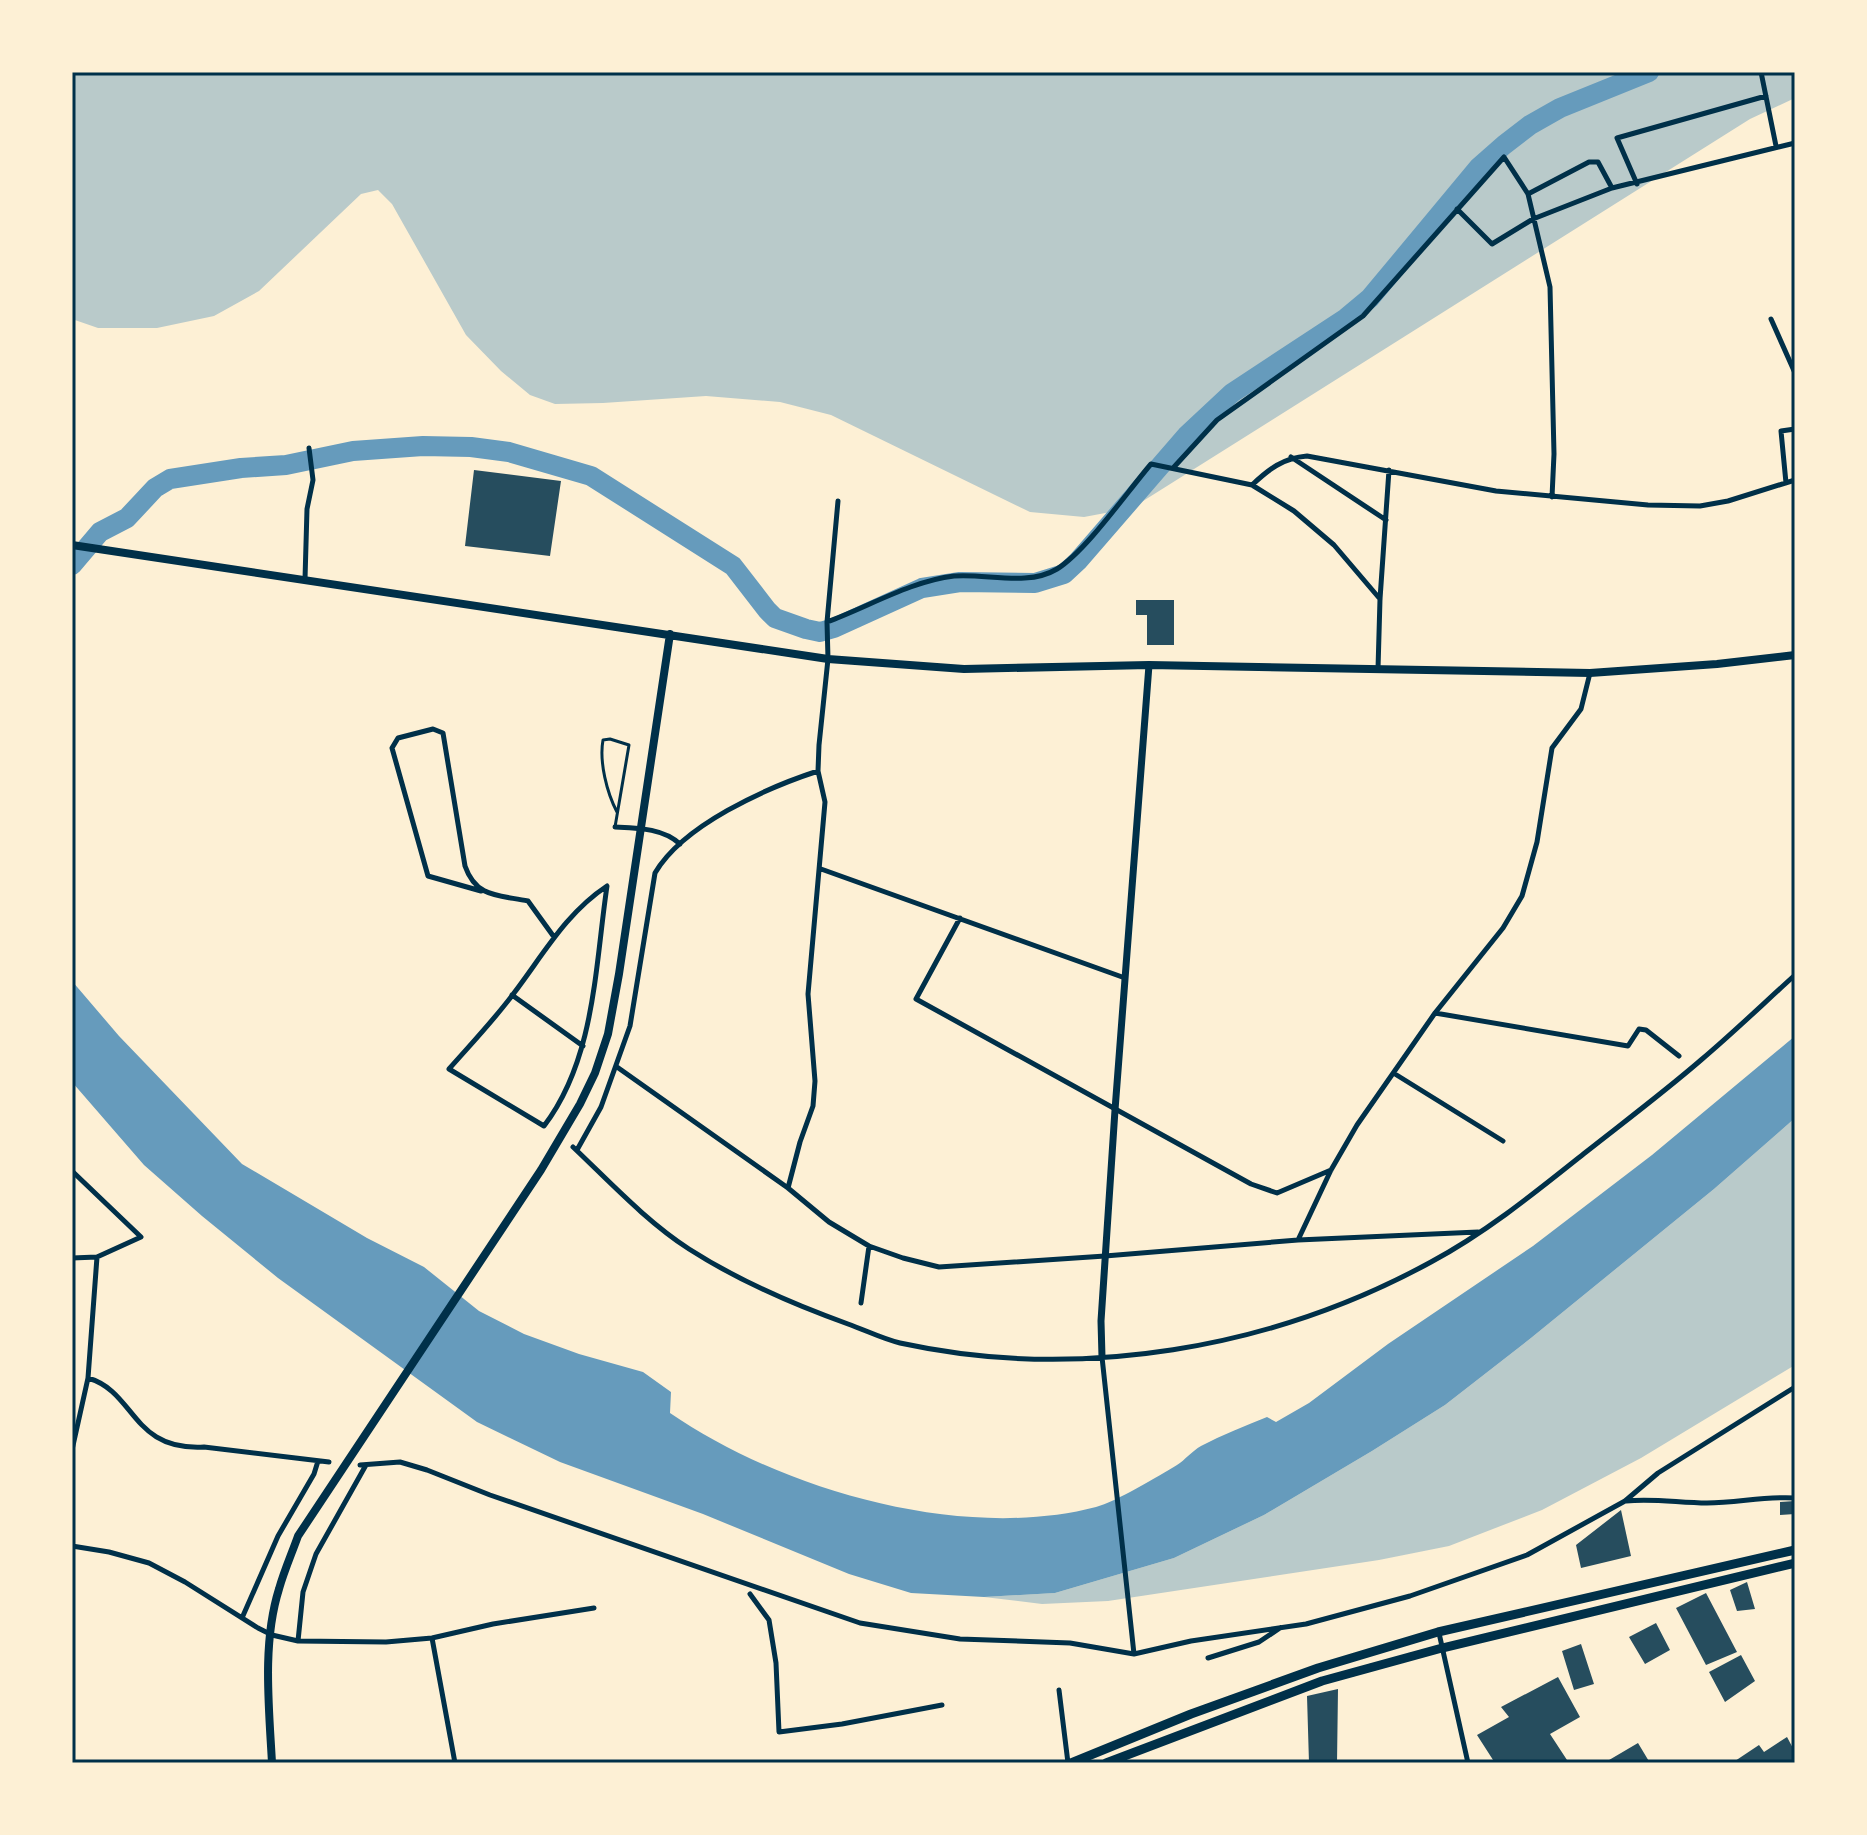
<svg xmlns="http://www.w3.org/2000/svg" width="1867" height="1835" font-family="Cabin,sans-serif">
  <rect width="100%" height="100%" fill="#fdf0d5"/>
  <path fill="#b9caca" d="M72 72H1795V98L1750 119 1132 508 1084 517 1030 512 831 415 780 402 706 396 603 403 555 404 530 395 501 371 466 335 392 204 378 190 361 194 259 291 214 316 157 328H98L72 319Z
    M1795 1118V1365L1641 1458 1542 1510 1449 1546 1379 1560 1108 1601 1042 1604 984 1597 1055 1593 1174 1558 1264 1515 1372 1451 1445 1405 1531 1338 1714 1189Z"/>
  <path fill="#669bbc" d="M72 981 119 1036 242 1164 367 1238 424 1267 479 1311 524 1334 579 1354 643 1372 671 1392 670 1413C782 1490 962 1542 1096 1507 1115 1502 1159 1476 1177 1465 1185 1460 1192 1451 1201 1446 1222 1435 1245 1426 1267 1417L1276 1422 1309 1403 1388 1344 1533 1246 1652 1155 1795 1036V1118L1714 1189 1531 1338 1445 1405 1372 1451 1264 1515 1174 1558 1055 1593 984 1597 911 1593 849 1574 703 1514 560 1462 477 1422 278 1278 202 1216 144 1165 72 1082Z"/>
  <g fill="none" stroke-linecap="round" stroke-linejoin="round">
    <path stroke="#669bbc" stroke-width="20" d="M72 565 100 532 127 518 155 488 170 479 241 468 286 465 353 451 423 446 471 447 509 452 591 476 733 566 767 610 775 618 806 629 820 632 834 628 922 588 960 582 1035 583 1064 574 1078 561 1187 435 1232 393 1346 318 1370 298 1479 167 1504 145 1530 125 1560 108 1649 72"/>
  </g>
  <path fill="#264d5e" d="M474 470 561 481 550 556 465 546Z
    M1136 600H1174V645H1147V615H1136Z
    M1795 1501V1514L1780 1515V1502Z
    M1621 1510 1631 1556 1581 1568 1576 1545Z
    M1747 1582 1755 1609 1737 1611 1730 1590Z
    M1706 1593 1737 1652 1706 1665 1676 1608Z
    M1656 1623 1670 1650 1645 1664 1629 1637Z
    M1581 1644 1594 1684 1574 1690 1562 1651Z
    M1741 1655 1755 1681 1725 1702 1709 1672Z
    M1558 1677 1580 1717 1550 1734 1567 1760 1563 1763H1495L1477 1735 1509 1717 1501 1707Z
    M1338 1689 1337 1763H1309L1307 1696Z
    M1787 1737 1795 1752V1763H1732L1759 1745 1764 1752Z
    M1638 1743 1650 1763H1604Z"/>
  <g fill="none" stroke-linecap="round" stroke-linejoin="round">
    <path stroke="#003049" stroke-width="3" d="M615 827 629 745 610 739 603 740C599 762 607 793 617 812"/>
    <path stroke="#003049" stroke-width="5" d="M1761 72 1776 146
      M1637 184 1617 138 1766 96
      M1528 194 1589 162H1598L1612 188
      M1457 209 1492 244 1533 219 1612 188 1795 143
      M1771 319 1795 373
      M1291 457 1386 520
      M1174 467 1217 420 1363 316 1504 157 1528 194 1550 287 1554 454 1552 497
      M1786 483 1781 431 1795 429
      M1252 485C1269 469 1283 458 1307 456L1496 491 1648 505 1700 506 1728 501 1795 480
      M305 579 307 509 313 480 309 448
      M827 622C868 607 911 581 954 576 986 573 1027 587 1057 569 1086 551 1127 492 1151 464L1252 485 1294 511 1334 545 1380 599
      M1378 669 1380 599 1389 470
      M615 827C637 828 663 828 680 844
      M821 869 1125 978
      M607 886C595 967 595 1059 544 1126L449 1069C471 1044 494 1020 514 993 543 955 566 913 607 886Z
      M481 891 428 876 392 748 398 738 433 729 443 733 465 866C476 898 499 895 528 901L554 937
      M960 918 916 999 1251 1184 1277 1193 1331 1170
      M512 995 583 1046
      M1435 1013 1628 1046 1639 1029 1646 1030 1679 1056
      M617 1067 788 1188 829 1222 869 1246 903 1258 939 1267 1105 1256 1298 1240 1478 1232
      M1395 1074 1503 1141
      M573 1147C610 1182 646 1221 689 1249 739 1281 792 1304 848 1324 865 1330 883 1339 900 1343 1079 1382 1272 1349 1431 1262 1487 1232 1537 1191 1586 1152 1624 1122 1664 1092 1701 1060 1733 1033 1764 1003 1795 975
      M577 1150 601 1107 630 1026 655 873C683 825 766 788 818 771
      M72 1171 141 1237 97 1257 72 1258
      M788 1188 800 1142 813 1106 815 1081 808 994 825 802 818 771 819 745 828 659 827 622 838 501
      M1298 1240 1331 1170 1357 1125 1435 1013 1503 928 1522 896 1537 842 1552 748 1581 709 1590 673
      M861 1303 869 1246
      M1102 1357 1134 1654
      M88 1378C136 1392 131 1451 204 1447L329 1462
      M72 1450 88 1378 97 1257
      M360 1465 400 1462 427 1470 490 1495 860 1623 960 1639 1070 1643 1134 1654 1191 1641 1306 1624 1410 1596 1527 1555 1625 1501 1658 1473 1795 1387
      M1626 1501C1653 1498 1680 1503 1707 1503 1737 1503 1765 1496 1795 1498
      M72 1546 109 1552 149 1563 185 1582 258 1628 272 1635 298 1641 386 1642 432 1638 493 1624 594 1608
      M750 1594 769 1620 776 1663 779 1732 842 1724 942 1705
      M242 1618 278 1536 314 1474 318 1461
      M1439 1633 1468 1763
      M432 1638 455 1763
      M298 1641 303 1592 316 1554 366 1465
      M1208 1658 1259 1642 1280 1628
      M1059 1690 1068 1763"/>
    <path stroke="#003049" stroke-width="7" d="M1102 1357 1101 1321 1115 1110 1149 665"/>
    <path stroke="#003049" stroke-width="8" d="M72 545 828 659 964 669 1149 665 1590 673 1717 664 1795 655
      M272 1763C269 1707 262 1643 279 1589 284 1571 292 1553 298 1536L541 1170 580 1104 595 1073 608 1034 619 974 670 634"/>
    <path stroke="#003049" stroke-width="9" d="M1071 1763 1191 1714 1318 1668 1438 1632 1795 1550
      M1106 1763 1322 1681 1442 1648 1795 1563"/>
  </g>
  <rect width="1867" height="1835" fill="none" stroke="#fdf0d5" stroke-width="148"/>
  <rect x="74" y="74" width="1719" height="1687" fill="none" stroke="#003049" stroke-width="3"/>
</svg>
